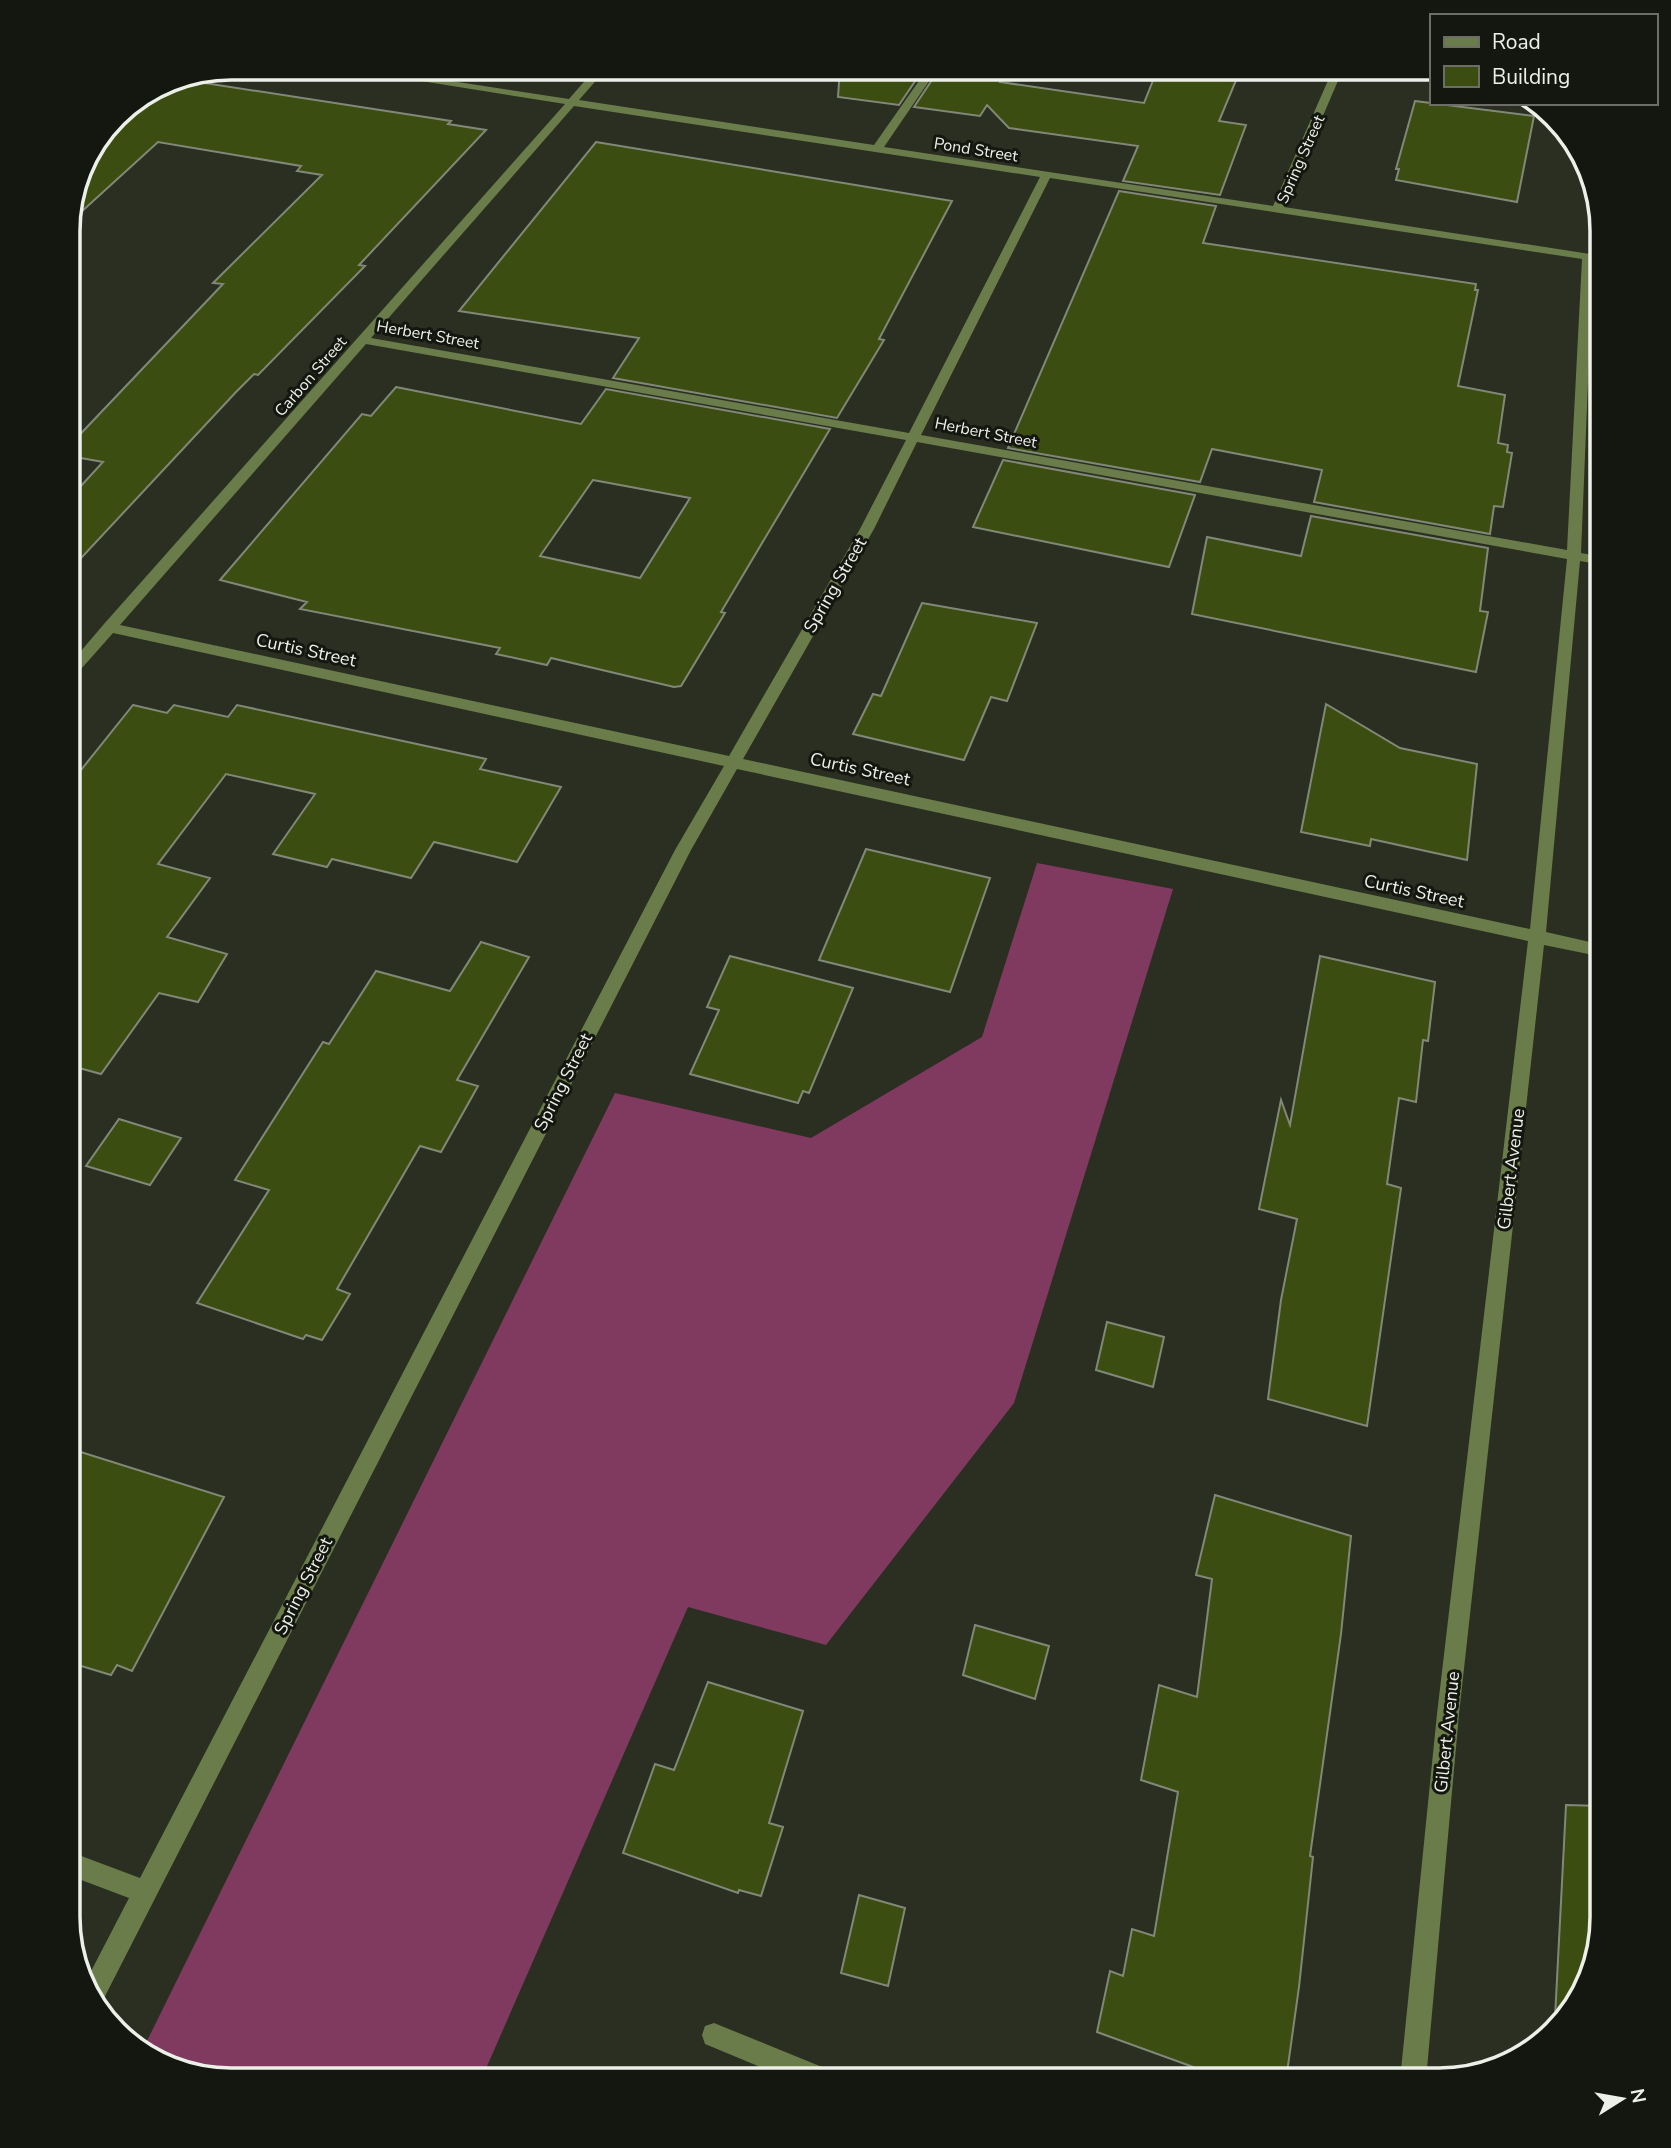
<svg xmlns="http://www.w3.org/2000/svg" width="1671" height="2148" font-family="'Nunito Sans',sans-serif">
  <rect width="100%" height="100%" fill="#2a2f21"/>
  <path fill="#803a60" d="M1037 863 1173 889 1014 1403 826 1645 688 1607 481 2080H231L150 2058 142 2051 615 1093 811 1138 982 1037Z"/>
  <path fill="#3b4d10" stroke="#828878" stroke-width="2" fill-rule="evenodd" d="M840 68H924L899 105 838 97Z
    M940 68H1008L1000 82 1144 103 1158 68 1235 69 1232 78H1237L1219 121 1246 125 1220 195 1123 181 1138 146 1009 128 987 105 980 116 914 107Z
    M179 79 451 121 448 124 486 130 359 265 365 266 258 375 254 374 236 392 69 571V499L103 462 69 456V446L223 284 213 283 322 175 297 171 301 166 158 142 69 223 85 160 124 109 169 81Z
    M1415 101 1534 116 1517 202 1396 180 1399 169H1396Z
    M596 142 952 201 879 339 884 340 837 418 613 378 639 338 459 311Z
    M1119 191 1216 206 1203 243 1476 284 1475 290H1478L1458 386 1505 395 1498 443 1508 445 1507 452 1512 453 1503 507 1494 506 1490 534 1314 502 1322 470 1212 449 1200 482 1008 448Z
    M396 387 581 424 606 389 830 429 721 612 725 613 681 686 674 687 551 658 547 665 496 654 500 648 300 609 307 602 220 580 362 414 371 416ZM593 480 690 498 640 578 540 556Z
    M1003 460 1195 495 1169 567 973 527Z
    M1311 516 1488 548 1480 611 1488 612 1476 672 1192 614 1207 537 1301 556Z
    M922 603 1037 623 1007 701 991 697 964 760 853 734 873 694 881 696Z
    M1326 704 1400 748 1477 764 1467 860 1371 839 1370 846 1301 832Z
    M133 705 167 713 174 705 228 717 237 705 486 759 480 769 561 787 517 862 434 842 411 878 332 859 327 867 273 854 315 794 226 774 158 864 210 878 167 937 227 954 198 1002 159 993 101 1074 68 1065 69 785Z
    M866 849 990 878 950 992 819 960Z
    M481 942 529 957 457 1080 478 1086 441 1152 420 1146 337 1289 350 1294 322 1340 306 1335 303 1339 197 1303 269 1190 235 1180 323 1042 329 1044 376 971 450 991Z
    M730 956 853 988 809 1093 803 1091 798 1103 690 1074 719 1010 707 1007Z
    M1320 956 1435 982 1428 1041 1423 1040 1416 1102 1399 1098 1387 1184 1401 1188 1367 1426 1268 1399 1281 1300 1297 1219 1259 1209 1281 1100 1290 1125Z
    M119 1119 181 1138 150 1185 86 1166Z
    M1107 1322 1164 1337 1153 1387 1096 1370Z
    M68 1448 224 1497 132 1671 117 1665 111 1675 68 1662Z
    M1215 1495 1351 1536 1341 1634 1310 1856 1313 1857 1299 1987 1286 2080H1229L1097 2032 1110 1971 1123 1976 1132 1929 1154 1936 1178 1792 1141 1780 1159 1685 1197 1697 1212 1579 1196 1575Z
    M975 1625 1049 1646 1035 1699 963 1675Z
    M708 1682 803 1711 769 1823 783 1827 761 1896 739 1890 738 1893 623 1853 655 1764 674 1770Z
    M1566 1805 1603 1806V1917L1581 1998 1561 2019 1555 2018Z
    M859 1895 905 1908 888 1986 841 1973Z"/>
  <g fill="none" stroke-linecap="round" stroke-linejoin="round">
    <path fill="#6a7c49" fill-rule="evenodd" d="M340 68H366L569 99 596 68H607L579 100 874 145 928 68H938L884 147 1273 206 1333 69H1343L1284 207 1603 256V262L1593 261 1581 553 1603 557V565L1580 561 1546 932 1603 945V957L1544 945 1459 1714 1426 2080H1400L1437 1714 1528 941 737 769 691 850 101 2004 95 2006 87 1979 129 1898 68 1875V1851L140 1878 675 850 724 766 113 633 74 677 69 679V665L104 624 565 104ZM574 106 1040 177 909 433 371 338ZM1050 178 1582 259 1567 550 921 435ZM366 344 906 440 860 529 729 756 120 625ZM917 442 1567 559 1530 929 743 759 874 529Z
      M714 2023 832 2071 835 2080H792L705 2044 702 2035 705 2026Z"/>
  </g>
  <g text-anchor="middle" stroke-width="6" stroke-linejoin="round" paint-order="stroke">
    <g font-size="16" fill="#edf0e8" stroke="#141610">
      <text transform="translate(976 149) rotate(9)" y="6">Pond Street</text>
      <text transform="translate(1300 159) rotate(-66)" y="6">Spring Street</text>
      <text transform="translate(428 334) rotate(10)" y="6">Herbert Street</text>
      <text transform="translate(310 376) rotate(-49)" y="6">Carbon Street</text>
      <text transform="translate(986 432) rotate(11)" y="6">Herbert Street</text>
    </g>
    <g font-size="18" fill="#edf0e8" stroke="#141610">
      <text transform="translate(835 585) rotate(-60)" y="6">Spring Street</text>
      <text transform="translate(306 650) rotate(12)" y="6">Curtis Street</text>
      <text transform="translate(860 769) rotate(12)" y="6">Curtis Street</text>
      <text transform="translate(1414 891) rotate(12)" y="6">Curtis Street</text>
      <text transform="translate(563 1082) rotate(-63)" y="6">Spring Street</text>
      <text transform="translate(1511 1169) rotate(-83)" y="6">Gilbert Avenue</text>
      <text transform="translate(303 1586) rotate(-63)" y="6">Spring Street</text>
      <text transform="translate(1447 1732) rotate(-84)" y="6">Gilbert Avenue</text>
    </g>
  </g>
  <path d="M0 0H1671V2148H0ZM231 80H1439A151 151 0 0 1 1590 231V1917A151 151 0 0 1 1439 2068H231A151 151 0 0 1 80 1917V231A151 151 0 0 1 231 80Z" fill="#141610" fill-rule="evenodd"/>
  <path fill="none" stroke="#edf0e8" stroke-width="3.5" d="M231 80H1439A151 151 0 0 1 1590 231V1917A151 151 0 0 1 1439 2068H231A151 151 0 0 1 80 1917V231A151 151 0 0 1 231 80Z"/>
  <rect x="1430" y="14" width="228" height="91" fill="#141610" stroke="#6b6d66" stroke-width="2"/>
  <rect x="1444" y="37" width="35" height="10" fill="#6a7c49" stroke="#6b6d66" stroke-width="2"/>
  <text x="1492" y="49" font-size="21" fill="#edf0e8">Road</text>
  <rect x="1444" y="66" width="35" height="21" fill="#3b4d10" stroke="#6b6d66" stroke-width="2"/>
  <text x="1492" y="84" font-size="21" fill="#edf0e8">Building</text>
  <g transform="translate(1622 2099) rotate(79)" stroke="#141610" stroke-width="5" paint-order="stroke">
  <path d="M0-5L12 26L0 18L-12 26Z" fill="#edf0e8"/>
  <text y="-10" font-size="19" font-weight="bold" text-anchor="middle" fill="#edf0e8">N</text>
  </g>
</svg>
